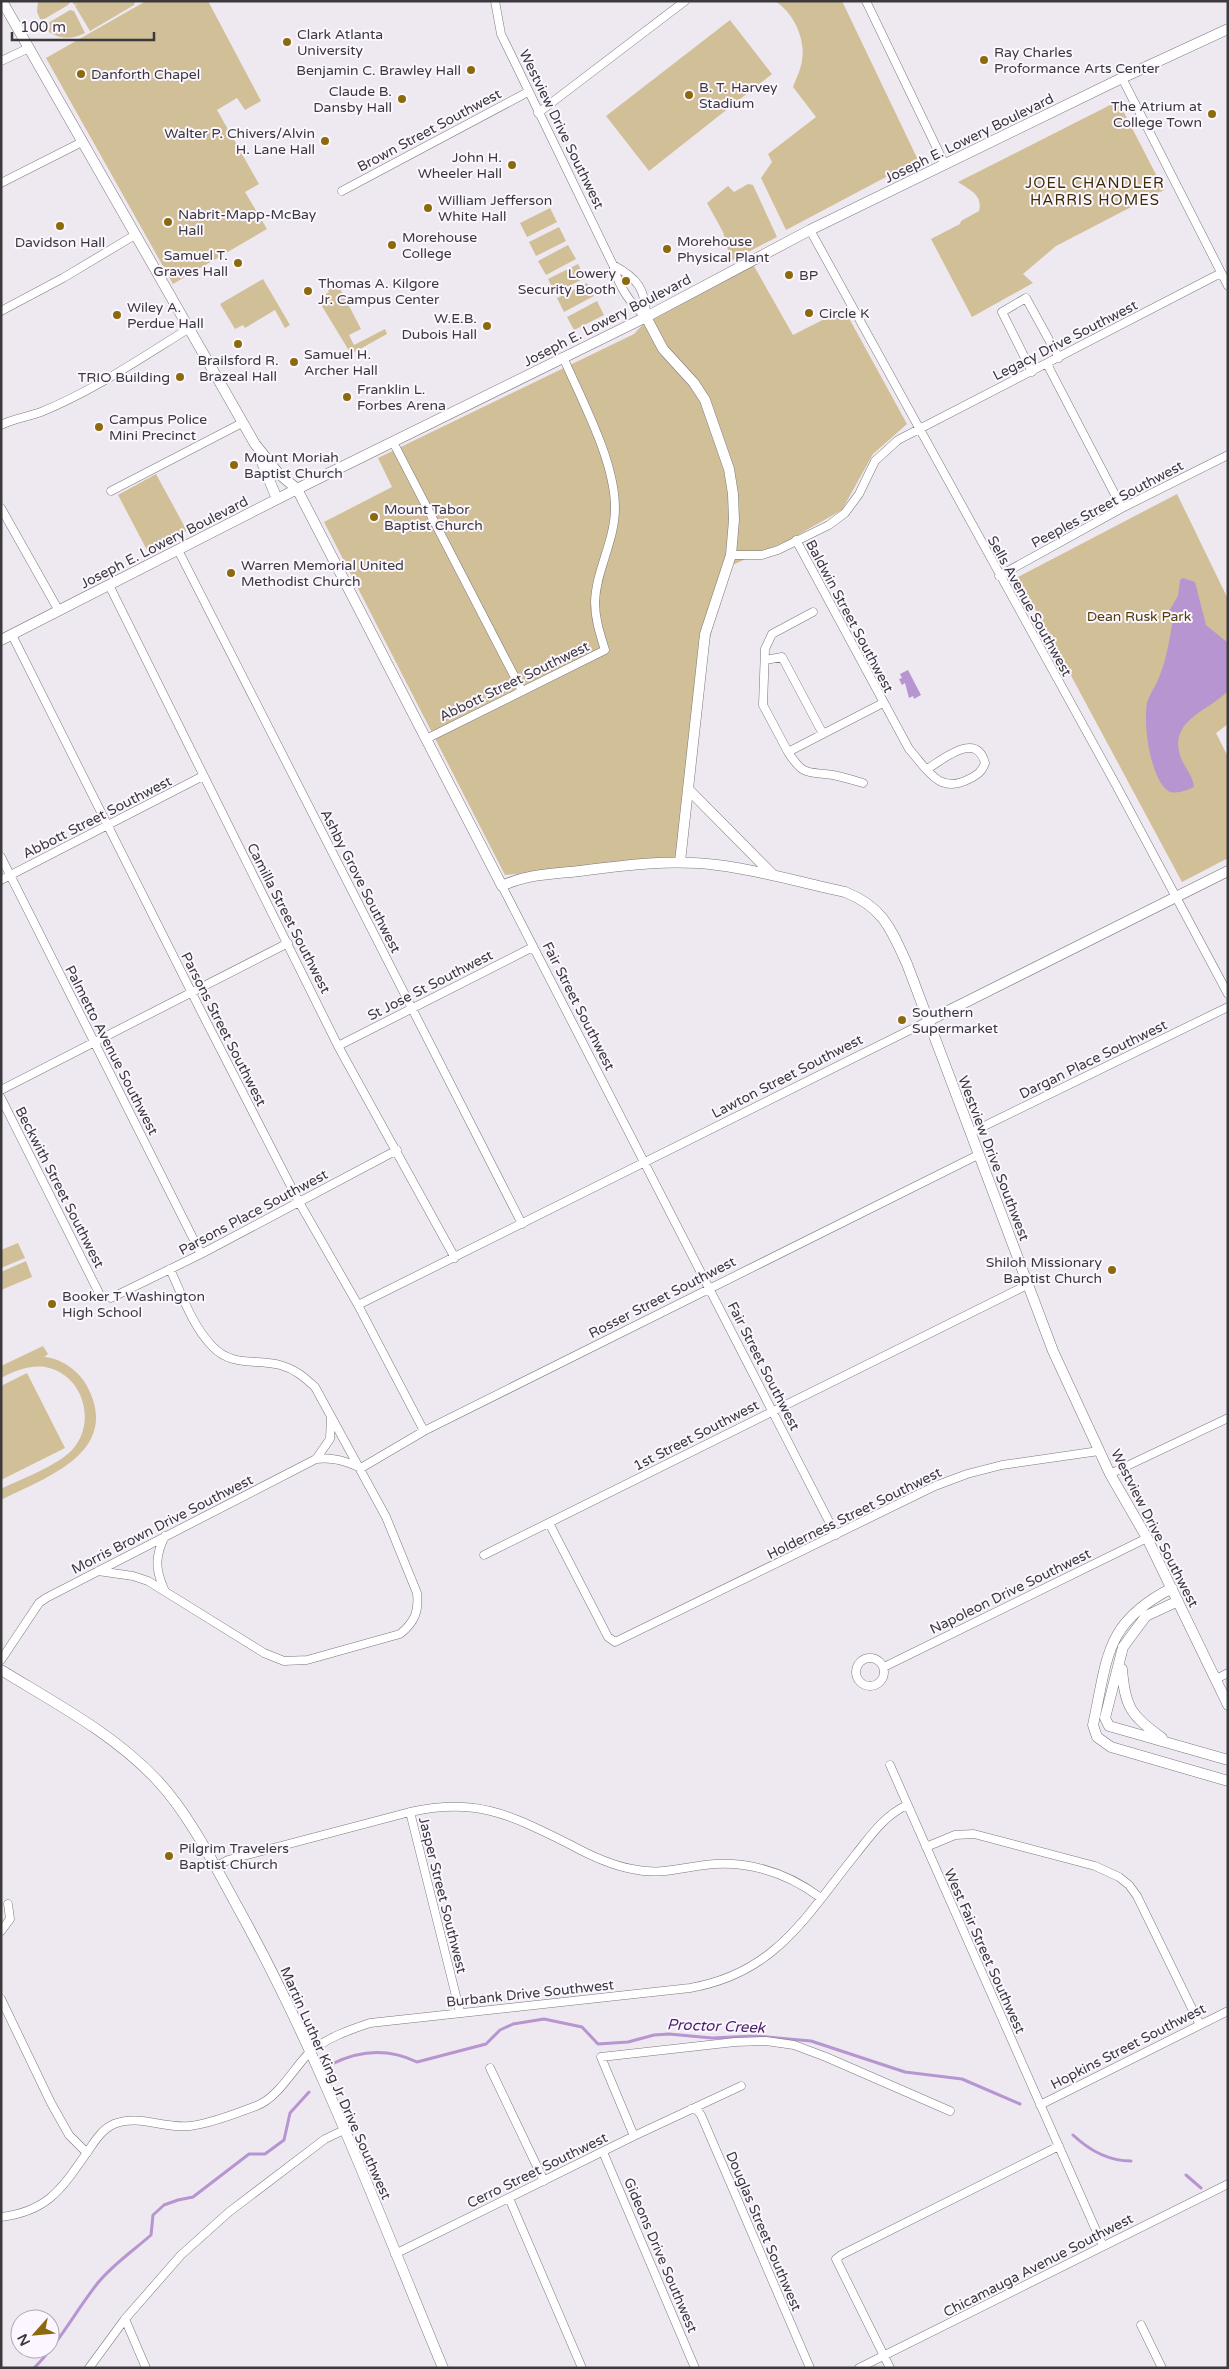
<svg xmlns="http://www.w3.org/2000/svg" width="1229" height="2369" font-family="'Varela Round',sans-serif">
  <rect width="100%" height="100%" fill="#eee9f1"/>
  <path fill="#d1bf97" d="M38 1H69L70 2 68 5 41 21 37 12Z
    M72 1H134L135 2 134 5 90 31 75 6 77 4 74 5Z
    M146 1H208L261 101 245 110 237 98 217 110 259 184 245 192 267 229 173 284 46 58Z
    M775 1H842L918 160 786 230 761 178 772 162 768 154 816 117 793 87C796 79 801 69 802 60 806 39 793 12 775 1Z
    M70 10 74 11 85 33C70 41 54 39 43 26Z
    M730 20 772 74 649 171 606 116Z
    M1118 101 1164 190 1056 246 1023 274 1033 283 972 317 931 239 960 224 961 221 979 211C983 195 970 190 958 182Z
    M748 184 753 185 777 237 731 261 723 232 707 203 728 186 734 192Z
    M550 208 557 222 527 237 520 223Z
    M559 227 566 241 536 256 529 242Z
    M568 245 576 259 546 275 538 261Z
    M578 264 585 278 555 293 548 279Z
    M754 266 793 335 844 309 907 424 873 454 842 510 789 540 730 566 716 611 706 658 685 858 505 875 324 522 392 487 378 458 634 334 658 308Z
    M263 279 290 325 285 328 275 310 245 328 243 325 235 329 220 304Z
    M336 281 361 329 349 335 354 345 385 329 387 334 351 354 320 303 326 300V294L329 292 326 286Z
    M587 283 594 296 564 312 557 298Z
    M597 301 604 315 574 330 567 317Z
    M156 474 187 531 148 552 118 495Z
    M1177 494 1228 599V724L1216 733 1228 757V858L1182 882 1018 577Z
    M18 1243 25 1258 1 1268V1250Z
    M26 1261 32 1277 1 1290V1272Z
    M43 1346 48 1354 44 1357C61 1358 79 1371 87 1386 122 1452 47 1477 1 1500V1489C21 1479 57 1466 72 1450 97 1423 84 1374 45 1367 29 1365 15 1371 1 1378V1366Z
    M27 1373 65 1448 1 1480V1386Z"/>
  <path fill="#b795d0" d="M1183 578 1195 582 1206 625 1228 643V691C1210 710 1169 720 1180 755 1183 766 1193 775 1194 787 1188 790 1175 795 1168 791 1150 778 1143 723 1147 703 1150 693 1157 684 1160 675 1167 657 1170 637 1173 618L1169 611 1178 596 1180 580Z
    M908 670 921 695 914 699 913 696 909 698 905 683 902 685 899 679 902 678 900 674Z"/>
  <g fill="none" stroke-linecap="round" stroke-linejoin="round">
    <path stroke="#b795d0" stroke-width="3" d="M332 2064C360 2050 388 2048 417 2062L486 2044 500 2030 513 2024 544 2019 582 2027 598 2044 628 2042 654 2035 669 2034 712 2038 755 2036 811 2041 905 2072 962 2079 1020 2104
      M1073 2135C1089 2150 1108 2161 1131 2161
      M1186 2175 1201 2188
      M34 2368C59 2343 75 2312 97 2284 112 2265 133 2251 151 2235L153 2215 164 2205 178 2200 193 2197 249 2154H265L284 2140 290 2113 309 2092"/>
    <defs>
      <path id="street" d="M495 1 501 34 613 265C619 287 629 303 646 317
        M866 1 945 165
        M1 61 29 48
        M1122 78 1228 286
        M538 113 685 1
        M1 183 82 142
        M342 191 528 92
        M810 230 1116 785 1228 994
        M613 265C637 278 646 289 646 317
        M1 311 63 278 135 235
        M1047 364 1122 508
        M1032 372 1002 312 1026 298 1059 358
        M1 425C14 418 28 417 41 412 93 391 141 358 188 329
        M393 442 522 691
        M111 491 242 423
        M1 508 59 611
        M796 540 909 749C927 769 939 795 969 779 977 775 982 772 985 763 976 731 944 759 927 769
        M178 550 522 1224
        M731 555H762L778 550 829 525 845 513 859 494 875 461 898 440 1221 273
        M999 576 1122 508 1228 455
        M109 585 338 1046 455 1258
        M813 612 772 634 765 649 763 705 788 752 883 703
        M12 635 206 1021 299 1202 358 1305 424 1431
        M765 660 782 657 823 734
        M426 739 605 650C600 634 595 619 595 602 596 570 615 541 615 508 615 461 582 401 563 357
        M788 752C804 777 807 771 833 775 843 777 853 780 863 783
        M1 857 201 1254
        M1 880 203 776
        M502 886 836 1535
        M338 1046 533 947
        M1 1090 288 943
        M1 1098 100 1295 111 1298 201 1254 397 1150
        M970 1133 1228 1007
        M358 1305 928 1021
        M316 1459 330 1439 331 1417
        M1110 1474 1228 1418
        M549 1523 608 1637 615 1642 935 1486 967 1474 1002 1465 1099 1451
        M484 1555 1027 1285
        M98 1571 133 1576 148 1581 264 1653 284 1661 307 1660 400 1634C415 1622 419 1611 417 1593L386 1517 315 1387C304 1377 295 1369 280 1365 256 1359 231 1367 212 1346 192 1325 182 1295 170 1269
        M164 1589C155 1569 155 1556 165 1536
        M856 1672a14 14 0 1 1 28 0a14 14 0 1 1-28 0Z
        M1 1660 39 1603 46 1598 316 1459C334 1457 345 1461 361 1468L424 1431 978 1155
        M884 1667 1147 1538
        M1216 1679 1228 1673
        M890 1765 1103 2246
        M410 1812 460 2012
        M926 1847 955 1835 974 1834 1095 1866 1119 1877 1129 1885 1137 1896 1200 2025
        M215 1867 228 1860 410 1812C477 1797 510 1815 569 1844 589 1855 610 1865 632 1869 663 1876 685 1866 715 1864 755 1862 789 1874 821 1898
        M1 1931 10 1919 8 1904
        M1 1999 51 2103 69 2135 87 2153
        M490 2068 544 2181
        M1040 2105 1228 2011
        M691 2109 697 2110 701 2115 810 2368
        M634 2136 601 2057 735 2042 766 2041 794 2045 826 2057 950 2111
        M603 2152 695 2368
        M509 2198 582 2368
        M1 2217C49 2211 62 2188 88 2151 95 2141 102 2129 114 2124 138 2114 165 2129 190 2126 208 2124 238 2113 256 2106 278 2098 293 2069 309 2053 326 2038 349 2030 370 2023L690 1988C776 1973 805 1917 856 1854 872 1834 884 1816 907 1805
        M395 2254 634 2136 741 2086
        M125 2319 146 2368
        M1141 2325 1162 2368
        M89 2368 125 2319 181 2255 229 2212 325 2139 344 2130
        M859 2368 1228 2184
        M890 2368 836 2259 841 2255 1059 2146"/>
      <path id="secondary" d="M2 1 255 444 278 473 297 489 502 886C526 874 554 874 580 871 626 865 672 859 717 865 760 870 802 883 845 892 883 907 891 929 907 964L1053 1351 1110 1474 1147 1538 1228 1705
        M646 317 663 349 694 383 705 400 729 469 733 494 734 520 731 555 705 634 680 862
        M259 455 277 499
        M1 640 297 489 646 317 810 230 1122 78 1228 29
        M688 789 773 875
        M928 1021 1228 871
        M1172 1588C1104 1623 1108 1657 1093 1725L1097 1737 1111 1747 1228 1781
        M1122 1669C1125 1708 1131 1715 1162 1738
        M1 1670C55 1703 114 1734 157 1780 189 1814 214 1864 237 1906 319 2053 378 2212 443 2368
        M1109 1726 1105 1718 1123 1647 1146 1616 1178 1601
        M1109 1726 1228 1760"/>
    </defs>
    <use href="#street" stroke="#7b777f" stroke-width="9"/>
    <use href="#secondary" stroke="#7b777f" stroke-width="11"/>
    <use href="#street" stroke="#fff" stroke-width="8"/>
    <use href="#secondary" stroke="#fff" stroke-width="10"/>
  </g>
  <g fill="#8c6a0b" stroke="#fbf6ff" stroke-width="2">
    <circle cx="287" cy="42" r="5"/>
    <circle cx="984" cy="60" r="5"/>
    <circle cx="471" cy="70" r="5"/>
    <circle cx="81" cy="74" r="5"/>
    <circle cx="689" cy="95" r="5"/>
    <circle cx="402" cy="99" r="5"/>
    <circle cx="1212" cy="114" r="5"/>
    <circle cx="325" cy="141" r="5"/>
    <circle cx="512" cy="165" r="5"/>
    <circle cx="428" cy="208" r="5"/>
    <circle cx="168" cy="222" r="5"/>
    <circle cx="60" cy="226" r="5"/>
    <circle cx="392" cy="245" r="5"/>
    <circle cx="667" cy="249" r="5"/>
    <circle cx="238" cy="263" r="5"/>
    <circle cx="789" cy="275" r="5"/>
    <circle cx="626" cy="281" r="5"/>
    <circle cx="308" cy="291" r="5"/>
    <circle cx="809" cy="313" r="5"/>
    <circle cx="117" cy="315" r="5"/>
    <circle cx="487" cy="326" r="5"/>
    <circle cx="238" cy="344" r="5"/>
    <circle cx="294" cy="362" r="5"/>
    <circle cx="180" cy="377" r="5"/>
    <circle cx="347" cy="397" r="5"/>
    <circle cx="99" cy="427" r="5"/>
    <circle cx="234" cy="465" r="5"/>
    <circle cx="374" cy="517" r="5"/>
    <circle cx="231" cy="573" r="5"/>
    <circle cx="902" cy="1020" r="5"/>
    <circle cx="1112" cy="1270" r="5"/>
    <circle cx="52" cy="1304" r="5"/>
    <circle cx="169" cy="1856" r="5"/>
  </g>
  <g text-anchor="middle" stroke-width="4" stroke-linejoin="round" paint-order="stroke">
    <g font-size="14" fill="#3b393c" stroke="#fbf6ff" text-anchor="start">
      <text x="297" y="39">Clark Atlanta<tspan x="297" dy="16">University</tspan></text>
      <text x="994" y="57">Ray Charles<tspan x="994" dy="16">Proformance Arts Center</tspan></text>
      <text x="461" y="75" text-anchor="end">Benjamin C. Brawley Hall</text>
      <text x="91" y="79">Danforth Chapel</text>
      <text x="699" y="92">B. T. Harvey<tspan x="699" dy="16">Stadium</tspan></text>
      <text x="392" y="96" text-anchor="end">Claude B.<tspan x="392" dy="16">Dansby Hall</tspan></text>
      <text x="1202" y="111" text-anchor="end">The Atrium at<tspan x="1202" dy="16">College Town</tspan></text>
      <text x="315" y="138" text-anchor="end">Walter P. Chivers/Alvin<tspan x="315" dy="16">H. Lane Hall</tspan></text>
      <text x="502" y="162" text-anchor="end">John H.<tspan x="502" dy="16">Wheeler Hall</tspan></text>
      <text x="438" y="205">William Jefferson<tspan x="438" dy="16">White Hall</tspan></text>
      <text x="178" y="219">Nabrit-Mapp-McBay<tspan x="178" dy="16">Hall</tspan></text>
      <text x="402" y="242">Morehouse<tspan x="402" dy="16">College</tspan></text>
      <text x="677" y="246">Morehouse<tspan x="677" dy="16">Physical Plant</tspan></text>
      <text x="60" y="247" text-anchor="middle">Davidson Hall</text>
      <text x="228" y="260" text-anchor="end">Samuel T.<tspan x="228" dy="16">Graves Hall</tspan></text>
      <text x="616" y="278" text-anchor="end">Lowery<tspan x="616" dy="16">Security Booth</tspan></text>
      <text x="799" y="280">BP</text>
      <text x="318" y="288">Thomas A. Kilgore<tspan x="318" dy="16">Jr. Campus Center</tspan></text>
      <text x="127" y="312">Wiley A.<tspan x="127" dy="16">Perdue Hall</tspan></text>
      <text x="819" y="318">Circle K</text>
      <text x="477" y="323" text-anchor="end">W.E.B.<tspan x="477" dy="16">Dubois Hall</tspan></text>
      <text x="304" y="359">Samuel H.<tspan x="304" dy="16">Archer Hall</tspan></text>
      <text x="238" y="365" text-anchor="middle">Brailsford R.<tspan x="238" dy="16">Brazeal Hall</tspan></text>
      <text x="170" y="382" text-anchor="end">TRIO Building</text>
      <text x="357" y="394">Franklin L.<tspan x="357" dy="16">Forbes Arena</tspan></text>
      <text x="109" y="424">Campus Police<tspan x="109" dy="16">Mini Precinct</tspan></text>
      <text x="244" y="462">Mount Moriah<tspan x="244" dy="16">Baptist Church</tspan></text>
      <text x="384" y="514">Mount Tabor<tspan x="384" dy="16">Baptist Church</tspan></text>
      <text x="241" y="570">Warren Memorial United<tspan x="241" dy="16">Methodist Church</tspan></text>
      <text x="912" y="1017">Southern<tspan x="912" dy="16">Supermarket</tspan></text>
      <text x="1102" y="1267" text-anchor="end">Shiloh Missionary<tspan x="1102" dy="16">Baptist Church</tspan></text>
      <text x="62" y="1301">Booker T Washington<tspan x="62" dy="16">High School</tspan></text>
      <text x="179" y="1853">Pilgrim Travelers<tspan x="179" dy="16">Baptist Church</tspan></text>
    </g>
    <g font-size="14" fill="#3b393c" stroke="#fbf6ff">
      <text transform="translate(562 129) rotate(64)" y="5">Westview Drive Southwest</text>
      <text transform="translate(429 130) rotate(-28)" y="5">Brown Street Southwest</text>
      <text transform="translate(969 138) rotate(-26)" y="5">Joseph E. Lowery Boulevard</text>
      <text transform="translate(607 320) rotate(-27)" y="5">Joseph E. Lowery Boulevard</text>
      <text transform="translate(1065 340) rotate(-27)" y="5">Legacy Drive Southwest</text>
      <text transform="translate(1107 504) rotate(-28)" y="5">Peeples Street Southwest</text>
      <text transform="translate(164 542) rotate(-27)" y="5">Joseph E. Lowery Boulevard</text>
      <text transform="translate(1030 606) rotate(61)" y="5">Sells Avenue Southwest</text>
      <text transform="translate(850 616) rotate(62)" y="5">Baldwin Street Southwest</text>
      <text transform="translate(514 681) rotate(-26)" y="5">Abbott Street Southwest</text>
      <text transform="translate(97 817) rotate(-27)" y="5">Abbott Street Southwest</text>
      <text transform="translate(361 881) rotate(63)" y="5">Ashby Grove Southwest</text>
      <text transform="translate(289 918) rotate(63)" y="5">Camilla Street Southwest</text>
      <text transform="translate(430 985) rotate(-27)" y="5">St Jose St Southwest</text>
      <text transform="translate(579 1006) rotate(63)" y="5">Fair Street Southwest</text>
      <text transform="translate(224 1029) rotate(63)" y="5">Parsons Street Southwest</text>
      <text transform="translate(112 1050) rotate(63)" y="5">Palmetto Avenue Southwest</text>
      <text transform="translate(1093 1059) rotate(-26)" y="5">Dargan Place Southwest</text>
      <text transform="translate(787 1076) rotate(-27)" y="5">Lawton Street Southwest</text>
      <text transform="translate(994 1158) rotate(69)" y="5">Westview Drive Southwest</text>
      <text transform="translate(60 1187) rotate(63)" y="5">Beckwith Street Southwest</text>
      <text transform="translate(253 1212) rotate(-28)" y="5">Parsons Place Southwest</text>
      <text transform="translate(662 1297) rotate(-27)" y="5">Rosser Street Southwest</text>
      <text transform="translate(764 1366) rotate(63)" y="5">Fair Street Southwest</text>
      <text transform="translate(696 1435) rotate(-27)" y="5">1st Street Southwest</text>
      <text transform="translate(854 1513) rotate(-26)" y="5">Holderness Street Southwest</text>
      <text transform="translate(162 1524) rotate(-27)" y="5">Morris Brown Drive Southwest</text>
      <text transform="translate(1155 1528) rotate(63)" y="5">Westview Drive Southwest</text>
      <text transform="translate(1010 1591) rotate(-26)" y="5">Napoleon Drive Southwest</text>
      <text transform="translate(443 1895) rotate(76)" y="5">Jasper Street Southwest</text>
      <text transform="translate(985 1951) rotate(66)" y="5">West Fair Street Southwest</text>
      <text transform="translate(530 1993) rotate(-6)" y="5">Burbank Drive Southwest</text>
      <text transform="translate(1128 2046) rotate(-27)" y="5">Hopkins Street Southwest</text>
      <text transform="translate(336 2083) rotate(66)" y="5">Martin Luther King Jr Drive Southwest</text>
      <text transform="translate(537 2170) rotate(-26)" y="5">Cerro Street Southwest</text>
      <text transform="translate(764 2231) rotate(67)" y="5">Douglas Street Southwest</text>
      <text transform="translate(661 2255) rotate(67)" y="5">Gideons Drive Southwest</text>
      <text transform="translate(1038 2265) rotate(-27)" y="5">Chicamauga Avenue Southwest</text>
    </g>
    <g font-size="14" fill="#533e07" stroke="#fbf6ff">
      <text x="1139" y="621">Dean Rusk Park</text>
    </g>
    <g font-size="15" letter-spacing="1" fill="#3c2c03" stroke="#fbf6ff">
      <text x="1095" y="188">JOEL CHANDLER<tspan x="1095" dy="17">HARRIS HOMES</tspan></text>
    </g>
    <g font-size="15" font-style="italic" fill="#4d2167" stroke="#fbf6ff">
      <text transform="translate(716 2026) rotate(2)" y="5">Proctor Creek</text>
    </g>
  </g>
  <rect width="1229" height="2369" fill="none" stroke="#3b393c" stroke-width="5"/>
  <g transform="translate(35 2334) rotate(243)"><circle r="24" fill="#fbf6ff" stroke="#aeaab1"/>
  <path d="M0-4L9 19L0 12L-9 19Z" fill="#8c6a0b"/>
  <text y="-8" font-size="14" font-weight="bold" text-anchor="middle" fill="#3b393c">N</text>
  </g>
  <path d="M12 32v8h142v-8" fill="none" stroke="#3b393c" stroke-width="2.5"/>
  <text x="20" y="32" font-size="15" fill="#3b393c" stroke="#fbf6ff" stroke-width="4" paint-order="stroke">100 m</text>
</svg>
